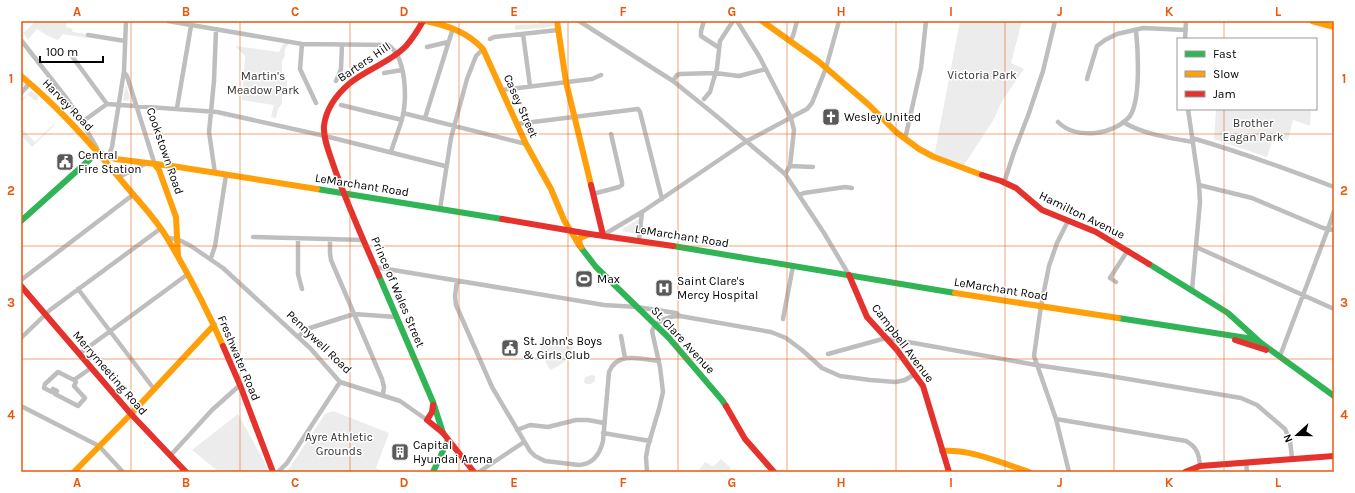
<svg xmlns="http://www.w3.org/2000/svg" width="1355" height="493" font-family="Karla,sans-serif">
  <rect width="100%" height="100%" fill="#fff"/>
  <path fill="#ececec" d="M34 21H67L66 27 73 29 72 32 87 34V38L63 34 58 40 48 36 37 29 28 40 23 33 34 23Z
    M540 21H553V26L543 28 515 30V25L539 24Z
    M960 21H1022L1011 63 1024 69 1002 101 994 119 962 168 934 157Z
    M284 42H290L285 49V56L282 61V79L287 80V93L283 94 282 97V103L278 109 276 118 271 117 274 105 242 100 245 56 235 46 279 52Z
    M126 85 130 98 128 101 123 100Z
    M31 91 38 96V100H34L28 95 21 102V100Z
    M1216 109H1311L1310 126 1293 120 1288 140 1274 136 1267 157 1214 139Z
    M54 124V126L32 147 21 135V128L35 142Z
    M639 219 637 234 622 231 624 228Z
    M543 342 573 347C570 360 561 365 550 370L544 358 541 351 540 344Z
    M592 375 595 376V381L591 384H586L584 382 585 377Z
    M333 411 389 433 376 468 384 472H287L325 414Z
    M238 414 264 461 268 472H219L192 450Z
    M721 459 731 468 728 472H698L705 462 712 466H714Z"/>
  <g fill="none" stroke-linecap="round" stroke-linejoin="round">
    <path stroke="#bebebe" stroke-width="4.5" d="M168 21 302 44 388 45C407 57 407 100 402 119 399 130 394 141 391 152
      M579 21 673 81 714 114 785 174 824 233 849 275
      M704 21 701 31V36L718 47
      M737 21 759 56 791 118 794 130 790 166 785 174
      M523 34 530 86
      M88 35 125 41
      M490 39 494 37 558 30
      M1185 39 1186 21
      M21 40 67 99 82 122 97 148
      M790 41 793 36 797 21
      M302 44 300 69 316 103
      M427 47 448 42
      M71 55 107 104
      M124 72 127 76 155 165
      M384 73 402 70
      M1087 79 1097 46 1105 40 1117 34 1143 28 1186 30
      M336 81 341 69 342 45
      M673 81 677 75 680 74 715 73 739 76 766 69
      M501 90 592 79 601 75
      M21 93 30 83
      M704 99 710 92 712 85 717 68 720 41 733 21
      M341 105 402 120
      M177 108 191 26
      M1188 109 1199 185 1200 202 1192 290
      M403 113 526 144
      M425 118 453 28
      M82 122 107 104 217 112 325 136 445 166
      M1058 122C1068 132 1080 134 1095 133 1107 132 1122 126 1130 116 1141 99 1138 50 1136 30
      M1123 122C1143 134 1169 138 1193 142
      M517 124 638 109 640 112 662 199
      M1192 138C1240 152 1287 169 1334 187
      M905 139 921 68 926 21
      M108 157 112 147 124 71 126 21
      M790 166 813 167
      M215 173 209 132 214 81 216 30
      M119 177 145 164
      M1004 183 1014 152 1029 113 1043 71 1055 21
      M1199 185 1252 198 1323 228 1334 230
      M593 194 619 187 622 185V182L611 134
      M799 195 804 193 845 187 852 188
      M440 209 451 138 467 79 476 56 483 49
      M1068 221 1057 243 1049 266 1041 306 1034 356 1056 419 1069 472
      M603 235 642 212 747 141 807 109 812 103 826 68 839 21
      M253 237 364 240
      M167 238 177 239 191 246 223 268 310 348 340 382 400 401 427 420
      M298 238V274L302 289
      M330 239V253L331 260 382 379 384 387 383 394
      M639 240 642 212
      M1196 247 1334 309
      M211 258 215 246 226 175
      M375 267 604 305 637 307 676 313 679 315
      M21 280 134 194
      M457 281 455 296 456 305 492 387 530 451 535 456 545 461 579 465C593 464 600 454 603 441L609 372C617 351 641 359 659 361
      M1116 282 1110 278 1128 250
      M78 289 154 389
      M783 319 793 266
      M621 336 625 358
      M298 337 303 332 310 328 354 314 396 317
      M21 338 50 310 160 229
      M79 354 188 274
      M828 354 886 338 1036 365 1104 375 1241 398 1257 405 1285 429 1290 441 1292 458
      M1280 356 1328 229 1334 211
      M58 372 74 380 76 382 74 386 85 398 78 406 55 394 57 391 53 389 52 392 44 388 45 384Z
      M74 380 91 368
      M21 406 99 446 123 472
      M1056 419 1186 441C1197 447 1199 454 1200 466
      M517 430 530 425 548 427 576 420H588L604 423
      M603 433 650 441
      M170 456 212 410 240 385
      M1246 462 1247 472
      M278 472 287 463 340 382
      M479 472 524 442
      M647 472 646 457 648 446 659 409 663 392 660 367 652 331C656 320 670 316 680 316L771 332 786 338 802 350 822 368 840 376 870 380 896 382 905 380 915 374"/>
    <path stroke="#30b455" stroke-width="6" d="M317 189 502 219
      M21 221 98 152
      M579 245 596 267 669 338 722 400 726 406
      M673 246 955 293
      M1149 264 1228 313 1261 343 1334 396
      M379 276 433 402 443 433
      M1118 318 1247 338 1261 343
      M433 472 448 440"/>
    <path stroke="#ff9f0a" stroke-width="6" d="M426 21C449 26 467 32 483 49L526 144 551 189 564 220 579 245
      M557 21 566 82 591 185
      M762 21 818 61 869 105 896 132 919 149 934 157 982 175
      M1312 21 1334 27
      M21 76C60 108 94 147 126 186 140 203 156 219 167 238 188 273 207 309 223 346
      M98 152 115 159 172 166 317 189
      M155 165 159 170 176 217 178 256
      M581 247 579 241 580 238 590 234
      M955 293 1118 318
      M942 451C971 449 1002 463 1029 472
      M74 472 131 414 214 325"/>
    <path stroke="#e5322d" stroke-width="6" d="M982 175 1001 181 1016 188 1042 210 1096 232 1149 264
      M591 185 603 235
      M502 219 590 234 673 246
      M849 275 867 317 897 350 923 386 949 472
      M379 276C363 239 346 202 333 164 329 152 323 138 324 126 326 108 337 94 350 83 367 69 391 62 406 46 413 38 418 30 423 21
      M21 286 131 414 186 472
      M1235 340 1266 350
      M223 346 240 385 273 472
      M433 405 432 412 427 420 443 433 474 472
      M726 406 745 439 774 472
      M1185 472 1200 466 1334 456"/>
  </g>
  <path fill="none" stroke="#e8590c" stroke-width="1" stroke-opacity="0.55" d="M131 21V472M240 21V472M350 21V472M459 21V472M568 21V472M678 21V472M787 21V472M896 21V472M1005 21V472M1114 21V472M1224 21V39M1224 109V472M21 134H1334M21 246H1334M21 359H1334"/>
  <defs>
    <symbol id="church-square" viewBox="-11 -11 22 22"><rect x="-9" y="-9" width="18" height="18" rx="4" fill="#595959" stroke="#fff"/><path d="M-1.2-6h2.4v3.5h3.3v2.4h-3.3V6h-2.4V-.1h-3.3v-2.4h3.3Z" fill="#fff"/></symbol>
    <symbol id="civic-square" viewBox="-11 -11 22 22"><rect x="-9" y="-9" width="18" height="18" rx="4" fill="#595959" stroke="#fff"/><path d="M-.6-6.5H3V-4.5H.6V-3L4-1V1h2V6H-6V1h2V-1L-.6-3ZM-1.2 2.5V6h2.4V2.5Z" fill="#fff"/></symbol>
    <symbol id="stadium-square" viewBox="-11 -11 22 22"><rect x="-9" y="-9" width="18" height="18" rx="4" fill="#595959" stroke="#fff"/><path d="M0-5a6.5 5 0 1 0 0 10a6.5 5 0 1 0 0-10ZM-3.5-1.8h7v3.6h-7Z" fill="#fff"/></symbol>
    <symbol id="hospital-square" viewBox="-11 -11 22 22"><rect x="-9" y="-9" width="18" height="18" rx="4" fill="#595959" stroke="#fff"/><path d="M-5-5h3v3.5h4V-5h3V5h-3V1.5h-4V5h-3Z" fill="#fff"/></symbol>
    <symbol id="building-square" viewBox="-11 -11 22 22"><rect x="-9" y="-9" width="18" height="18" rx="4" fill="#595959" stroke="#fff"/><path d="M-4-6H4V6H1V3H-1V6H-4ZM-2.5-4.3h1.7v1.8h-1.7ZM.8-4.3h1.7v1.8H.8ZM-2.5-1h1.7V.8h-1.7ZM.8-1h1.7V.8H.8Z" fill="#fff"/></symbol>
  </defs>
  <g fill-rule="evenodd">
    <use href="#church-square" x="821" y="107" width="20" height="20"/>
    <use href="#civic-square" x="55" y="152" width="20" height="20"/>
    <use href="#stadium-square" x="574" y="269" width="20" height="20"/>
    <use href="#hospital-square" x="654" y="278" width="20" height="20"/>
    <use href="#civic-square" x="500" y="338" width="20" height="20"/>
    <use href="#building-square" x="390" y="442" width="20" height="20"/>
  </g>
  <g text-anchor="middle" stroke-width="3" stroke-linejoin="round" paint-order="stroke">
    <g font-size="12" fill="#000" stroke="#fff">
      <text transform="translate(364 62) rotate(-34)" y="4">Barters Hill</text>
      <text transform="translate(68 105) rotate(46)" y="4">Harvey Road</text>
      <text transform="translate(521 106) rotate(66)" y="4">Casey Street</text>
      <text transform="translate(165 151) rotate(71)" y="4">Cookstown Road</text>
      <text transform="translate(362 185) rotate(9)" y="4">LeMarchant Road</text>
      <text transform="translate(1082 215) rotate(26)" y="4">Hamilton Avenue</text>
      <text transform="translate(682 236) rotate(9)" y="4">LeMarchant Road</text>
      <text transform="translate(1001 289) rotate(9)" y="4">LeMarchant Road</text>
      <text transform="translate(398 292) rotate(67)" y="4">Prince of Wales Street</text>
      <text transform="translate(683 340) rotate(47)" y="4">St. Clare Avenue</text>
      <text transform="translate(319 342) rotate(44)" y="4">Pennywell Road</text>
      <text transform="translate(903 343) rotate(53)" y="4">Campbell Avenue</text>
      <text transform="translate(239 358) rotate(67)" y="4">Freshwater Road</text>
      <text transform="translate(110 373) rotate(49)" y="4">Merrymeeting Road</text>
    </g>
    <g font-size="12" fill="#333" stroke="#fff">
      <text x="982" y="79">Victoria Park</text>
      <text x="263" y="80">Martin's<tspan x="263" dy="14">Meadow Park</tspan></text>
      <text x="1253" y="127">Brother<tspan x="1253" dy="14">Eagan Park</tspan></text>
      <text x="339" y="441">Ayre Athletic<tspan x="339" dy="14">Grounds</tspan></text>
    </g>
    <g font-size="12" fill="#000" stroke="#fff" text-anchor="start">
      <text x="844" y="121">Wesley United</text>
      <text x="78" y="159">Central<tspan x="78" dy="14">Fire Station</tspan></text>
      <text x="597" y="283">Max</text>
      <text x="677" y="285">Saint Clare's<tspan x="677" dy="14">Mercy Hospital</tspan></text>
      <text x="523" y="345">St. John's Boys<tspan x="523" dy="14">&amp; Girls Club</tspan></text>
      <text x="413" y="449">Capital<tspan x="413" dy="14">Hyundai Arena</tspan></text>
    </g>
  </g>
  <rect width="1355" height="493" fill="none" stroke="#ffffff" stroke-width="44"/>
  <rect x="1177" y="38" width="140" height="72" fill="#ffffff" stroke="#999999"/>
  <rect x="1185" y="51" width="20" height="6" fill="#30b455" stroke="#999999"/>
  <text x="1213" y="58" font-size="12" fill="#000000">Fast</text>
  <rect x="1185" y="71" width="20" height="6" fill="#ff9f0a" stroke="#999999"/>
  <text x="1213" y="78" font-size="12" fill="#000000">Slow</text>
  <rect x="1185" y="91" width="20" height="6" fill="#e5322d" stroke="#999999"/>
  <text x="1213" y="98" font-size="12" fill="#000000">Jam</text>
  <g transform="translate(1297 435) rotate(249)" stroke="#ffffff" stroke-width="3" paint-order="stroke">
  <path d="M0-3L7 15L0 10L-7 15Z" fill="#000000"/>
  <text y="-6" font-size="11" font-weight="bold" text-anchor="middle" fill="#000000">N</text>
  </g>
  <path d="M40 56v6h63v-6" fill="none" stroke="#000000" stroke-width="2"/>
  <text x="46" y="56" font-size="12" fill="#000000" stroke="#ffffff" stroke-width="3" paint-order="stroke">100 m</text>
  <rect x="22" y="22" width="1311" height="449" fill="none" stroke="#e8590c" stroke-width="1.5"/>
  <g font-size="13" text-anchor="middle" font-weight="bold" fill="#e8590c">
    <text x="77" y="16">A</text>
    <text x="186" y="16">B</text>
    <text x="295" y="16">C</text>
    <text x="404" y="16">D</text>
    <text x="514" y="16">E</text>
    <text x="623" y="16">F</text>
    <text x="732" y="16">G</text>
    <text x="841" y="16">H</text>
    <text x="951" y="16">I</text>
    <text x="1060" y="16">J</text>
    <text x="1169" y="16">K</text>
    <text x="1278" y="16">L</text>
    <text x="11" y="83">1</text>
    <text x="1344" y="83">1</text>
    <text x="11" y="195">2</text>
    <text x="1344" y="195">2</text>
    <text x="11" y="307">3</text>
    <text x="1344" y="307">3</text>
    <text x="11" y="419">4</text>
    <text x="1344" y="419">4</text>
    <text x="77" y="487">A</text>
    <text x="186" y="487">B</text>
    <text x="295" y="487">C</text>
    <text x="404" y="487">D</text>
    <text x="514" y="487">E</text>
    <text x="623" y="487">F</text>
    <text x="732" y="487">G</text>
    <text x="841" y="487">H</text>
    <text x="951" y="487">I</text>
    <text x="1060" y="487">J</text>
    <text x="1169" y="487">K</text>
    <text x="1278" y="487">L</text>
  </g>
</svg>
